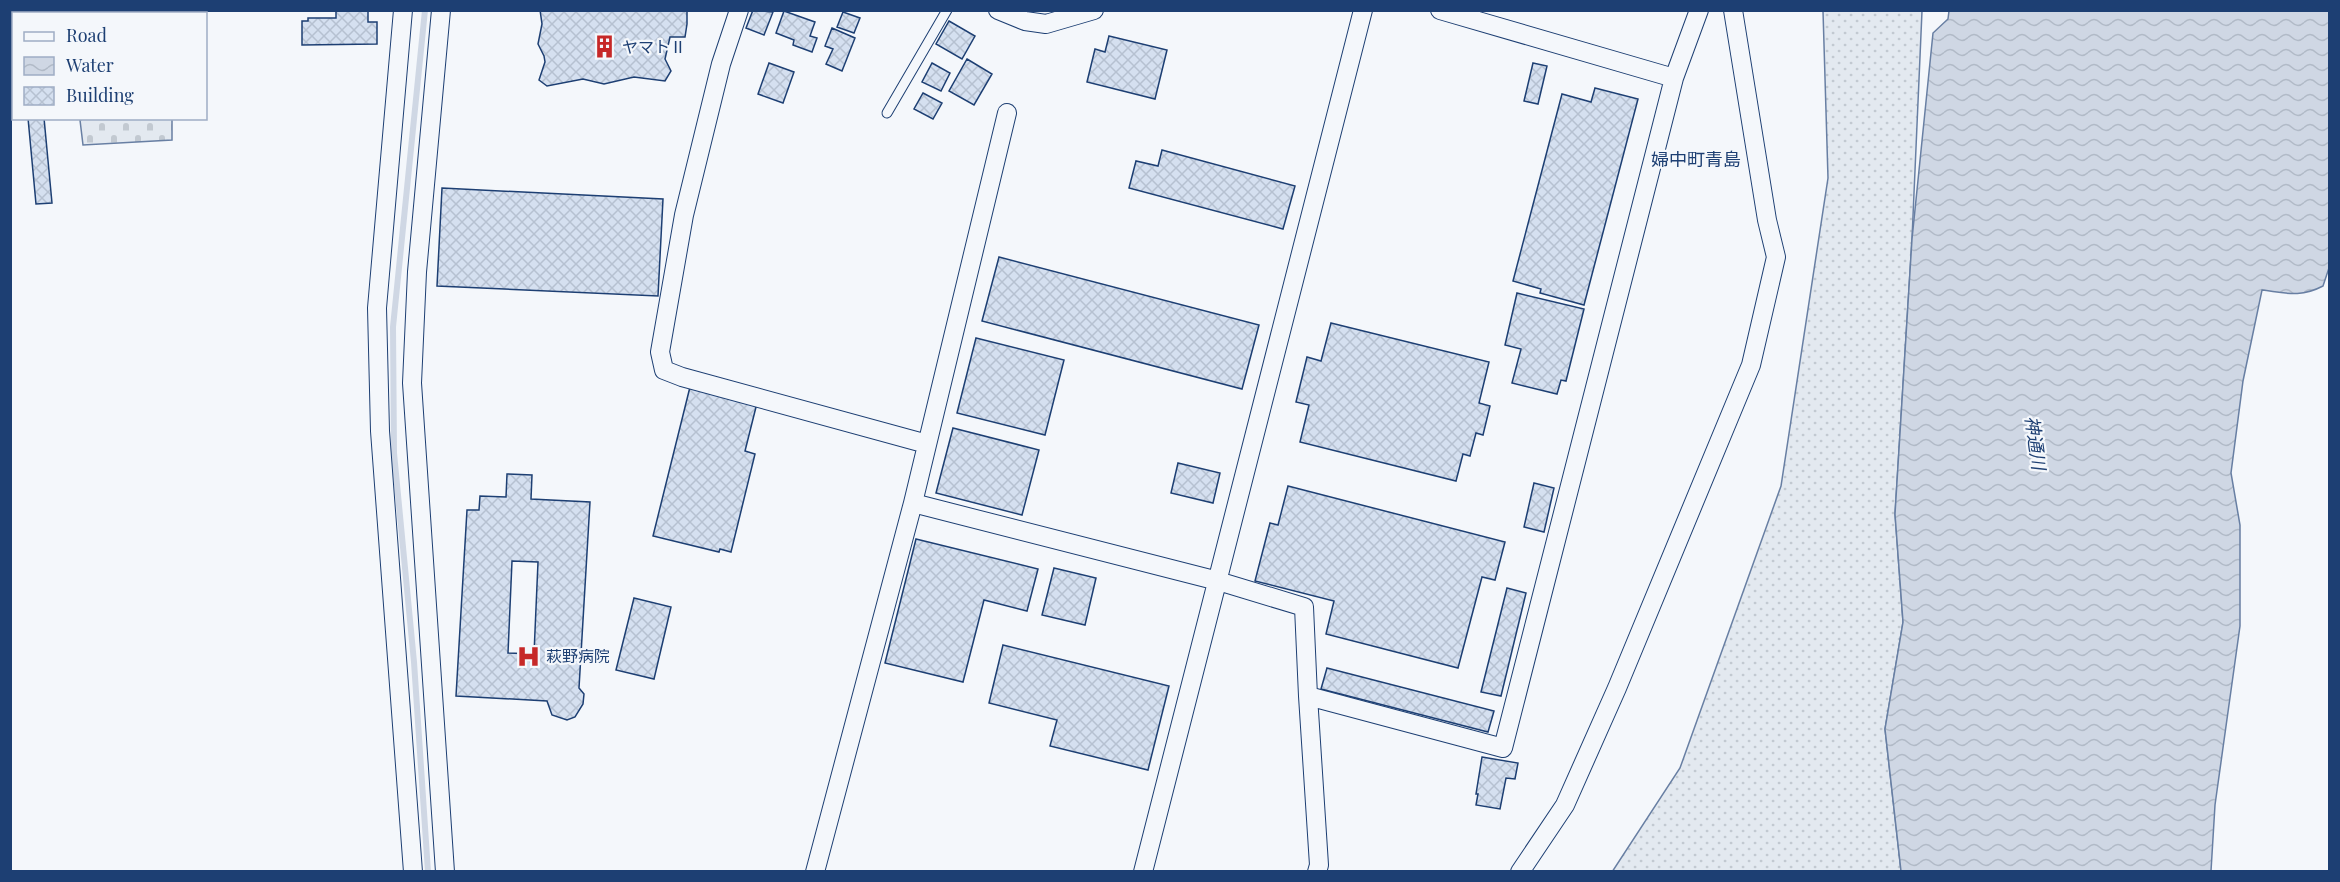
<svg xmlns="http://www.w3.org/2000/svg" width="2340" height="882" font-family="'Playfair Display','Noto Sans JP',serif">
  <defs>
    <pattern id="grass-dots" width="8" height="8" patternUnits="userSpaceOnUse" patternTransform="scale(1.5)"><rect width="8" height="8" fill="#e3e9f0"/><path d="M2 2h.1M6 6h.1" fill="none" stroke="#c2c9d1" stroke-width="1.8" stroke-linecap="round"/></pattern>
    <pattern id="cemetery-stones" width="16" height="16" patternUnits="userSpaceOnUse" patternTransform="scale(1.5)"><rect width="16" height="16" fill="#e3e9f0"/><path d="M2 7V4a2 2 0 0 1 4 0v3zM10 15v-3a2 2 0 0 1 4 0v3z" fill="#c2c9d1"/></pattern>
    <pattern id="water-waves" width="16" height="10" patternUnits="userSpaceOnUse" patternTransform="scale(1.5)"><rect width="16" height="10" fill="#cfd7e4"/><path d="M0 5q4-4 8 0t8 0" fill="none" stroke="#b1bac7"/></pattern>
    <pattern id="building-cross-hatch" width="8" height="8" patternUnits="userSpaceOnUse" patternTransform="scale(1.5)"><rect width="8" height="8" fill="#d5e0f0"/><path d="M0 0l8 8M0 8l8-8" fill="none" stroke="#b6c1d1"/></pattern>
  </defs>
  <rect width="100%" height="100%" fill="#f4f7fb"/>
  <path fill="url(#grass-dots)" stroke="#687fa3" stroke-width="1.5" d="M1823 11H1922L1912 239 1895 514 1903 622 1885 729 1901 871 1612 872 1680 768 1781 486 1828 178Z"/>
  <path fill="url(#cemetery-stones)" stroke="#687fa3" stroke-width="1.5" d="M44 11 176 10V14H45Z
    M86 118 172 119V140L83 145 80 120Z"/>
  <path fill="url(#water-waves)" stroke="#687fa3" stroke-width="1.5" d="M1949 11H2329V268L2323 286C2300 298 2286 293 2262 290L2243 381 2231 473 2240 525V626L2215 805 2211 871H1901L1885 729 1903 622 1895 514 1912 239 1933 33 1948 19Z"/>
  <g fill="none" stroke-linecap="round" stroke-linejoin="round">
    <path stroke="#cfd7e4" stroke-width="6" d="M425 10 393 327 394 453 414 662 428 872"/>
  </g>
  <path fill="url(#building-cross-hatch)" stroke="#1d3f73" stroke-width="1.5" fill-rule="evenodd" d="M336 10H368V22H377V44L302 45V21H308V18H336Z
    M540 10H687V24L685 37H670L665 59 671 71 665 81 634 77 604 84 583 79 547 86 539 80 545 62 544 56 538 44 542 24Z
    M753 10 773 12 764 35 746 28Z
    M784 11 815 22 810 36 817 38 812 52 793 45 794 40 776 33Z
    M843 12 860 18 854 33 837 27Z
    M949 21 975 36 962 59 936 44Z
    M832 28 855 38 842 71 826 64 833 49 825 46Z
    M10 29 14 36V90L10 91Z
    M1109 36 1167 50 1155 99 1087 82 1095 49 1105 52Z
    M967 59 992 74 974 105 949 91Z
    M769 63 794 72 783 103 758 94Z
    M932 63 950 73 941 91 922 82Z
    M1533 63 1547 66 1538 104 1524 101Z
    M1595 88 1638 99 1584 305 1540 293 1541 289 1513 281 1562 94 1591 102Z
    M923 93 942 103 933 119 914 109Z
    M28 118H44L52 203 36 204Z
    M1162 150 1295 186 1283 229 1129 188 1136 161 1158 166Z
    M442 188 663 199 658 296 437 286Z
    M999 257 1259 325 1242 389 982 321Z
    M1517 293 1584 309 1566 381 1561 380 1557 394 1512 383 1521 349 1505 345Z
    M1331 323 1489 362 1479 403 1490 406 1483 435 1476 433 1470 456 1463 454 1456 481 1300 442 1309 405 1296 402 1307 357 1321 361Z
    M976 338 1064 360 1045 435 957 413Z
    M690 387 757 403 745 451 755 454 731 552 720 549 719 552 653 536Z
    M953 428 1039 450 1022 515 936 493Z
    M1178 463 1220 473 1213 503 1171 493Z
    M507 474 532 475 531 499 590 502 579 688 584 694 583 704 575 717 567 720 552 715 547 701 456 696 467 510H479L480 496 506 497ZM512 561 538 562 534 654 508 653Z
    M1534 483 1554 488 1544 532 1524 527Z
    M1288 486 1505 542 1495 580 1482 577 1458 668 1326 634 1334 601 1255 581 1270 523 1278 525Z
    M916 539 1038 569 1027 611 984 600 963 682 885 663Z
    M1054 568 1096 578 1085 625 1042 615Z
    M1507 588 1526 593 1501 696 1481 692Z
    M634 598 671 607 654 679 616 670Z
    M1003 645 1169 686 1148 770 1050 746 1057 720 989 703Z
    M1327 668 1494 711 1488 732 1321 689Z
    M1482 757 1518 763 1515 779 1506 778 1500 809 1476 805 1478 794H1476Z"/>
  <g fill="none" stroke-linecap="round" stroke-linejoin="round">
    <defs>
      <path id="service" d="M887 113 947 10"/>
      <path id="minor" d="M403 10 377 308 380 431 413 872
        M441 10 417 272 412 383 445 872
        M739 10 721 64 684 215 660 352 664 370 682 377 927 444
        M998 10 1025 21 1046 24 1094 10
        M1440 10 1674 78
        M913 503 1218 581 1304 607 1308 696 1503 748 1674 78 1699 10
        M1308 696 1319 865 1317 872
        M815 872 913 503 1007 113
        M1143 872 1363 10
        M1520 872 1565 805 1617 688 1751 365 1776 257 1767 220 1733 10"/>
    </defs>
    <use href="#service" stroke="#1d3f73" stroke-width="11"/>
    <use href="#minor" stroke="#1d3f73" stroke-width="20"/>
    <use href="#service" stroke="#f4f7fb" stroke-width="9"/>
    <use href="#minor" stroke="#f4f7fb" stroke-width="18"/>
  </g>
  <defs>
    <symbol id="building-bare" viewBox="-9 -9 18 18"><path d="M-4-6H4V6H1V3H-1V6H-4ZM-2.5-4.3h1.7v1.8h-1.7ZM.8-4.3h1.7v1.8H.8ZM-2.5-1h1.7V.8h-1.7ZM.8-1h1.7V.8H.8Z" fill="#c62828" stroke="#f4f7fb" stroke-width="2.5" paint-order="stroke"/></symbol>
    <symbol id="hospital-bare" viewBox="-9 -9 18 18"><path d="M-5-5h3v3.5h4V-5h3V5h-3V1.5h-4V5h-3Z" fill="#c62828" stroke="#f4f7fb" stroke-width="2.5" paint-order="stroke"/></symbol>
  </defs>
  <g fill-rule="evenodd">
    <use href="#building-bare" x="588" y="30" width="33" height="33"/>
    <use href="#hospital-bare" x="512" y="640" width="33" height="33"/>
  </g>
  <g text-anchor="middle" stroke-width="4.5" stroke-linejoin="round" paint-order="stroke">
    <g font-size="16" fill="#1d3f73" stroke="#f4f7fb" text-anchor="start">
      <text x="622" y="53">ヤマトⅡ</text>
      <text x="546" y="662">萩野病院</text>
    </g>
    <g font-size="18" fill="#1d3f73" stroke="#f4f7fb">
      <text x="1696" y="166">婦中町青島</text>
    </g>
    <g font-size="18" font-style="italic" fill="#1d3f73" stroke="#f4f7fb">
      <text transform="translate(2035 443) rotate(82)" y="6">神通川</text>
    </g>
  </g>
  <rect width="2340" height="882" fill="none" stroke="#1d3f73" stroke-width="24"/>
  <rect x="12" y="12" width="195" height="108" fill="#f4f7fb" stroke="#9eadc5" stroke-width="1.5"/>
  <rect x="24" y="32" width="30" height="9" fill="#f4f7fb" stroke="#9eadc5" stroke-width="1.5"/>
  <text x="66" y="42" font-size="18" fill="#1d3f73">Road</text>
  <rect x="24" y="57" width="30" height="18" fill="url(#water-waves)" stroke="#9eadc5" stroke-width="1.5"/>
  <text x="66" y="72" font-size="18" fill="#1d3f73">Water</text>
  <rect x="24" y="87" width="30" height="18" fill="url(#building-cross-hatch)" stroke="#9eadc5" stroke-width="1.5"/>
  <text x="66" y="102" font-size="18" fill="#1d3f73">Building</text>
</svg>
